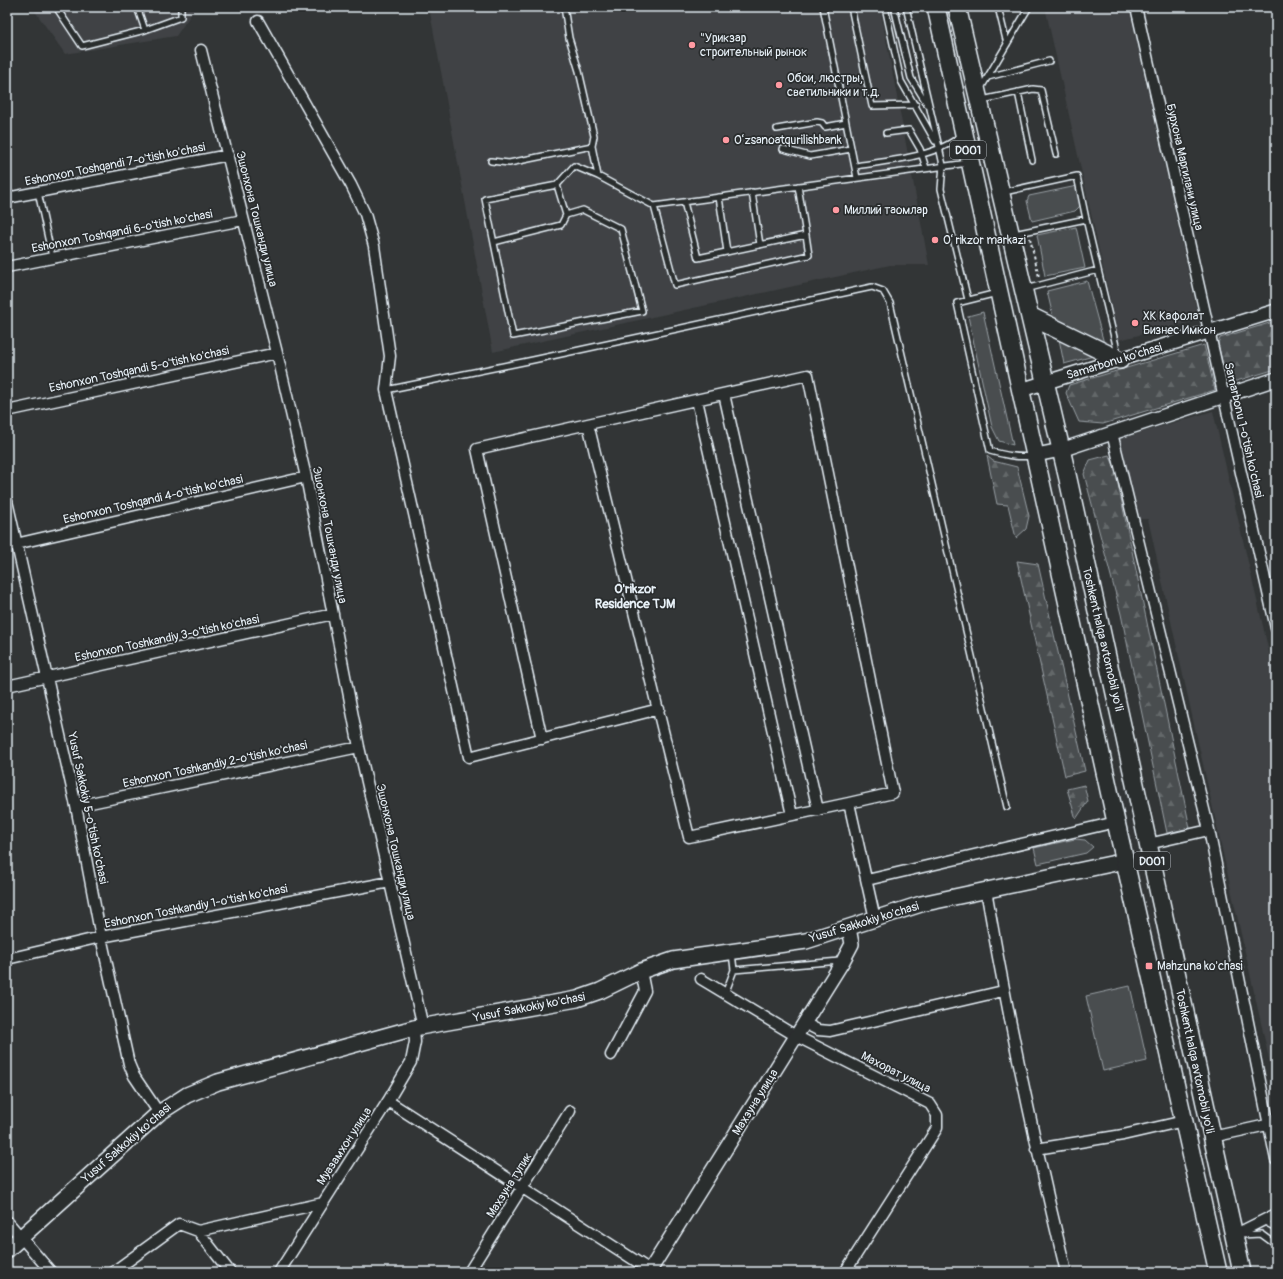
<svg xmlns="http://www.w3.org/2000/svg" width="1283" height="1279" font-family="Pangolin,sans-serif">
  <defs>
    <pattern id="forest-firs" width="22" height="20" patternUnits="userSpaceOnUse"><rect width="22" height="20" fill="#494d4f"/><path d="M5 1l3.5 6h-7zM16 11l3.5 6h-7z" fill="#636769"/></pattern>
  </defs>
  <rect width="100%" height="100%" fill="#323536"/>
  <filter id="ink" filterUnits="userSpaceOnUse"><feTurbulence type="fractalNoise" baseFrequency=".025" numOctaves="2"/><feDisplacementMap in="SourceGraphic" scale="8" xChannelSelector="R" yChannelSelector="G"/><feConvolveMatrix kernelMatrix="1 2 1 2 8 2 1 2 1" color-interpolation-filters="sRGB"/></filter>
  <g filter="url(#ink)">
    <path fill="#3f4244" d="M32 7H196L176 36 65 54Z
      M429 7H880L929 265H890L493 352Z
      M1045 7H1129L1199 320 1119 340Z
      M1213 411 1276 682V1090L1148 519H1136L1115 440Z"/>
    <path fill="#494d4f" stroke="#989fa4" d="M1077 186 1081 205 1075 211 1032 221 1027 201 1029 196Z
      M1076 227 1085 268 1045 276 1037 235Z
      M1087 281 1105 347 1054 321 1047 291Z
      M983 312 1013 445 999 441 992 427 968 316Z
      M1058 334 1101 354 1064 364Z
      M1075 839 1085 840 1093 847 1086 853 1038 864 1034 848Z
      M1130 986 1147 1061 1103 1071 1086 996Z"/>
    <path fill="url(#forest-firs)" stroke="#989fa4" d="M1276 321V369L1233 382 1226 380 1218 343 1220 338Z
      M1204 345 1215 390 1103 424 1079 422 1066 393 1069 385Z
      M1109 455 1114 465 1190 828 1167 833 1121 614 1084 474 1090 460Z
      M987 456 993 461 1017 467 1029 516 1026 529 1016 538 1008 505 997 504Z
      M1017 561 1038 564 1085 771 1065 776Z
      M1084 785 1088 801 1076 819 1067 789Z"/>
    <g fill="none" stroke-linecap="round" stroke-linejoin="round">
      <defs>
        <path id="service" d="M56 7 82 46 145 30 181 17V7
          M137 7 145 30
          M564 7 569 38 579 71 594 136 592 146 598 176
          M823 7 857 178
          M851 7 872 106 916 105
          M885 7 901 81 935 141
          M894 7 911 78 927 104
          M906 7 939 147 943 165 941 189 968 300
          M998 7 1007 44
          M988 77 1049 61
          M981 88 1029 7
          M1018 92 1032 160
          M982 100 1033 89 1041 90 1056 154
          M777 129 817 122 822 123 825 127 846 123
          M886 133 909 130 920 149 926 168
          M783 149 810 156 851 149
          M491 161 509 163 592 146
          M855 166C886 161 937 157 960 136
          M38 192 52 257
          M752 192 760 245
          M1004 192 1077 176 1086 219
          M719 197 727 252
          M684 202 698 258 806 235 798 186
          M654 206 675 285 809 255 806 235
          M566 215 583 210 621 229 642 311 513 336 485 199 557 185 574 166 598 176 654 206 968 163
          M1014 234 1086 219 1118 354
          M494 242 561 225 566 215 557 185
          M1025 289 1098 270
          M997 293 957 303 990 451C1005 455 1017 458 1033 456
          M386 390 533 360 872 287 883 291 890 303 1007 807
          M732 953 734 970
          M725 994 734 970 840 961
          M1263 1221 1276 1228
          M1241 1235 1261 1234 1276 1245"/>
        <path id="minor" d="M1136 7 1276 628
          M258 21 351 185 365 214 374 246 390 356 386 390 469 757 659 709
          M201 50 277 353 306 477 359 747 423 1027
          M7 198 228 155
          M7 267 243 220
          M724 394 818 810
          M697 400 792 815
          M7 411 277 353
          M1112 433 1209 830 1276 1160
          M7 501 76 806 101 937 129 1064 134 1076 159 1113
          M7 546 306 477
          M7 686 333 614
          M542 739 477 449 588 424
          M849 803 689 837 588 424 808 375 893 793 849 803 875 919
          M76 806 359 747
          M1148 844 1209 830
          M867 880 1116 822
          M986 890C1008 1018 1035 1145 1066 1272
          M7 959 101 937 390 882
          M701 979 796 1036 930 1104 937 1115V1128L845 1272
          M804 1023 818 1030 830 1031 1003 991
          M611 1055 645 991 641 971
          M388 1101 650 1270
          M1212 1137 1267 1125
          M1036 1149 1123 1135 1184 1121
          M7 1221 51 1272
          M198 1231 230 1272
          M1234 1235 1276 1214
          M113 1272 179 1224 198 1231 323 1203
          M279 1272 388 1101 411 1062 415 1042 414 1028
          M469 1272 570 1111"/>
        <path id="tertiary" d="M1021 390 1276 311
          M1036 455 1061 450 1276 379
          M649 1272 843 961 852 944 849 928"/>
        <path id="secondary" d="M7 1250 159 1113 187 1095 218 1082 414 1028 577 999 600 991 641 971 673 960 806 941 921 904 1125 861"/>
        <path id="trunk" d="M936 7 1116 822 1218 1272
          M957 7 1068 479 1242 1272
          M1030 316 1120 360"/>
      </defs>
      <use href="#service" stroke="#e8f1f8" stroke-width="8"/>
      <use href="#minor" stroke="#e8f1f8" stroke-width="13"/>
      <use href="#tertiary" stroke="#e8f1f8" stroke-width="16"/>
      <use href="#secondary" stroke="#e8f1f8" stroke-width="18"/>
      <use href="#trunk" stroke="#e8f1f8" stroke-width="20"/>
      <path stroke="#e8f1f8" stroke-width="2" stroke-dasharray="3 3" stroke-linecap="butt" d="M1030 238 1039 277"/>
      <use href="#service" stroke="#2a2d2e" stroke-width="5"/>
      <use href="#minor" stroke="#2a2d2e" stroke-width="10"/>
      <use href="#tertiary" stroke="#2a2d2e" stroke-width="13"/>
      <use href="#secondary" stroke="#2a2d2e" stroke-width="15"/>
      <use href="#trunk" stroke="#2a2d2e" stroke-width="17"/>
    </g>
  </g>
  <g fill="#ff9aa2" stroke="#2a2d2e" stroke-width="1.5">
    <circle cx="692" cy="45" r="4"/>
    <circle cx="779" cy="85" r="4"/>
    <circle cx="726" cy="140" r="4"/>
    <circle cx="836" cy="210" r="4"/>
    <circle cx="935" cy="240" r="4"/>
    <circle cx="1135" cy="323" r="4"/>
    <rect x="1145" y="962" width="8" height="8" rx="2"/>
  </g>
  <g text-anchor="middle" stroke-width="3.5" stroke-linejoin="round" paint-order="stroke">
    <g fill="#2a2d2e" stroke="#afb6bb" stroke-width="1">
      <rect x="950" y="141" width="36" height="18" rx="3"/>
      <rect x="1134" y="852" width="36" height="18" rx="3"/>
    </g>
    <g font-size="11" font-weight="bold" fill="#e8f1f8">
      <text x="968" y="154">D001</text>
      <text x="1152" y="865">D001</text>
    </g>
    <g font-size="12" fill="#e8f1f8" stroke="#2a2d2e" text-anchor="start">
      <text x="700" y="42">"Урикзар<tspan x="700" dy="14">строительный рынок</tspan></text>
      <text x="787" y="82">Обои, люстры,<tspan x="787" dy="14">светильники и т.д.</tspan></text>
      <text x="734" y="144">Oʻzsanoatqurilishbank</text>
      <text x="844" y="214">Миллий таомлар</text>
      <text x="943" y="244">Oʻrikzor markazi</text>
      <text x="1143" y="320">ХК Кафолат<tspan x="1143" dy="14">Бизнес Имкон</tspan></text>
      <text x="1157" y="970">Mahzuna ko'chasi</text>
    </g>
    <g font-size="12" fill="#e8f1f8" stroke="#2a2d2e">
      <text transform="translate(115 164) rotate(-11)" y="4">Eshonxon Toshqandi 7-o'tish ko'chasi</text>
      <text transform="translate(1185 167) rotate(77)" y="4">Бурхона Маргилани улица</text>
      <text transform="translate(257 219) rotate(76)" y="4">Эшонхона Тошканди улица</text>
      <text transform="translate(122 231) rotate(-11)" y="4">Eshonxon Toshqandi 6-o'tish ko'chasi</text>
      <text transform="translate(1114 361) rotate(-17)" y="4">Samarbonu ko'chasi</text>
      <text transform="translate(139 369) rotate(-12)" y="4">Eshonxon Toshqandi 5-o'tish ko'chasi</text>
      <text transform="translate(1244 430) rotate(77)" y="4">Samarbonu 1-o'tish ko'chasi</text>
      <text transform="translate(153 499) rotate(-13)" y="4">Eshonxon Toshqandi 4-o'tish ko'chasi</text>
      <text transform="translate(330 535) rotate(79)" y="4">Эшонхона Тошканди улица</text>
      <text transform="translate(167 638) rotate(-12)" y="4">Eshonxon Toshkandiy 3-o'tish ko'chasi</text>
      <text transform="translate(1103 639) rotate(77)" y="4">Toshkent halqa avtomobil yo'li</text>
      <text transform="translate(215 764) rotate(-12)" y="4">Eshonxon Toshkandiy 2-o'tish ko'chasi</text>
      <text transform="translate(88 808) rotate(78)" y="4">Yusuf Sakkokiy 5-o'tish ko'chasi</text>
      <text transform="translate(396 852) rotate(77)" y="4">Эшонхона Тошканди улица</text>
      <text transform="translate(196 906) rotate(-11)" y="4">Eshonxon Toshkandiy 1-o'tish ko'chasi</text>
      <text transform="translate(864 922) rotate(-17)" y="4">Yusuf Sakkokiy ko'chasi</text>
      <text transform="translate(529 1007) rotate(-11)" y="4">Yusuf Sakkokiy ko'chasi</text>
      <text transform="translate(1195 1061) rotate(78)" y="4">Toshkent halqa avtomobil yo'li</text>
      <text transform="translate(896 1072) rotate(27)" y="4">Махорат улица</text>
      <text transform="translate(755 1102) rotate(-58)" y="4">Махзуна улица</text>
      <text transform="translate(126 1143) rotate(-41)" y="4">Yusuf Sakkokiy ko'chasi</text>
      <text transform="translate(344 1146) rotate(-57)" y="4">Муазамхон улица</text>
      <text transform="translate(509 1185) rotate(-58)" y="4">Махзуна тупик</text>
    </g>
    <g font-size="13" font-weight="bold" fill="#e8f1f8" stroke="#2a2d2e">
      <text x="635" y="593">O'rikzor<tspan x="635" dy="15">Residence TJM</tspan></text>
    </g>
  </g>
  <rect width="1283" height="1279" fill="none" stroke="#2a2d2e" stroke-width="24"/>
  <rect x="12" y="12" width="1259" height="1255" fill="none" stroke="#e8f1f8" stroke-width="1.5" filter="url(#ink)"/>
</svg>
